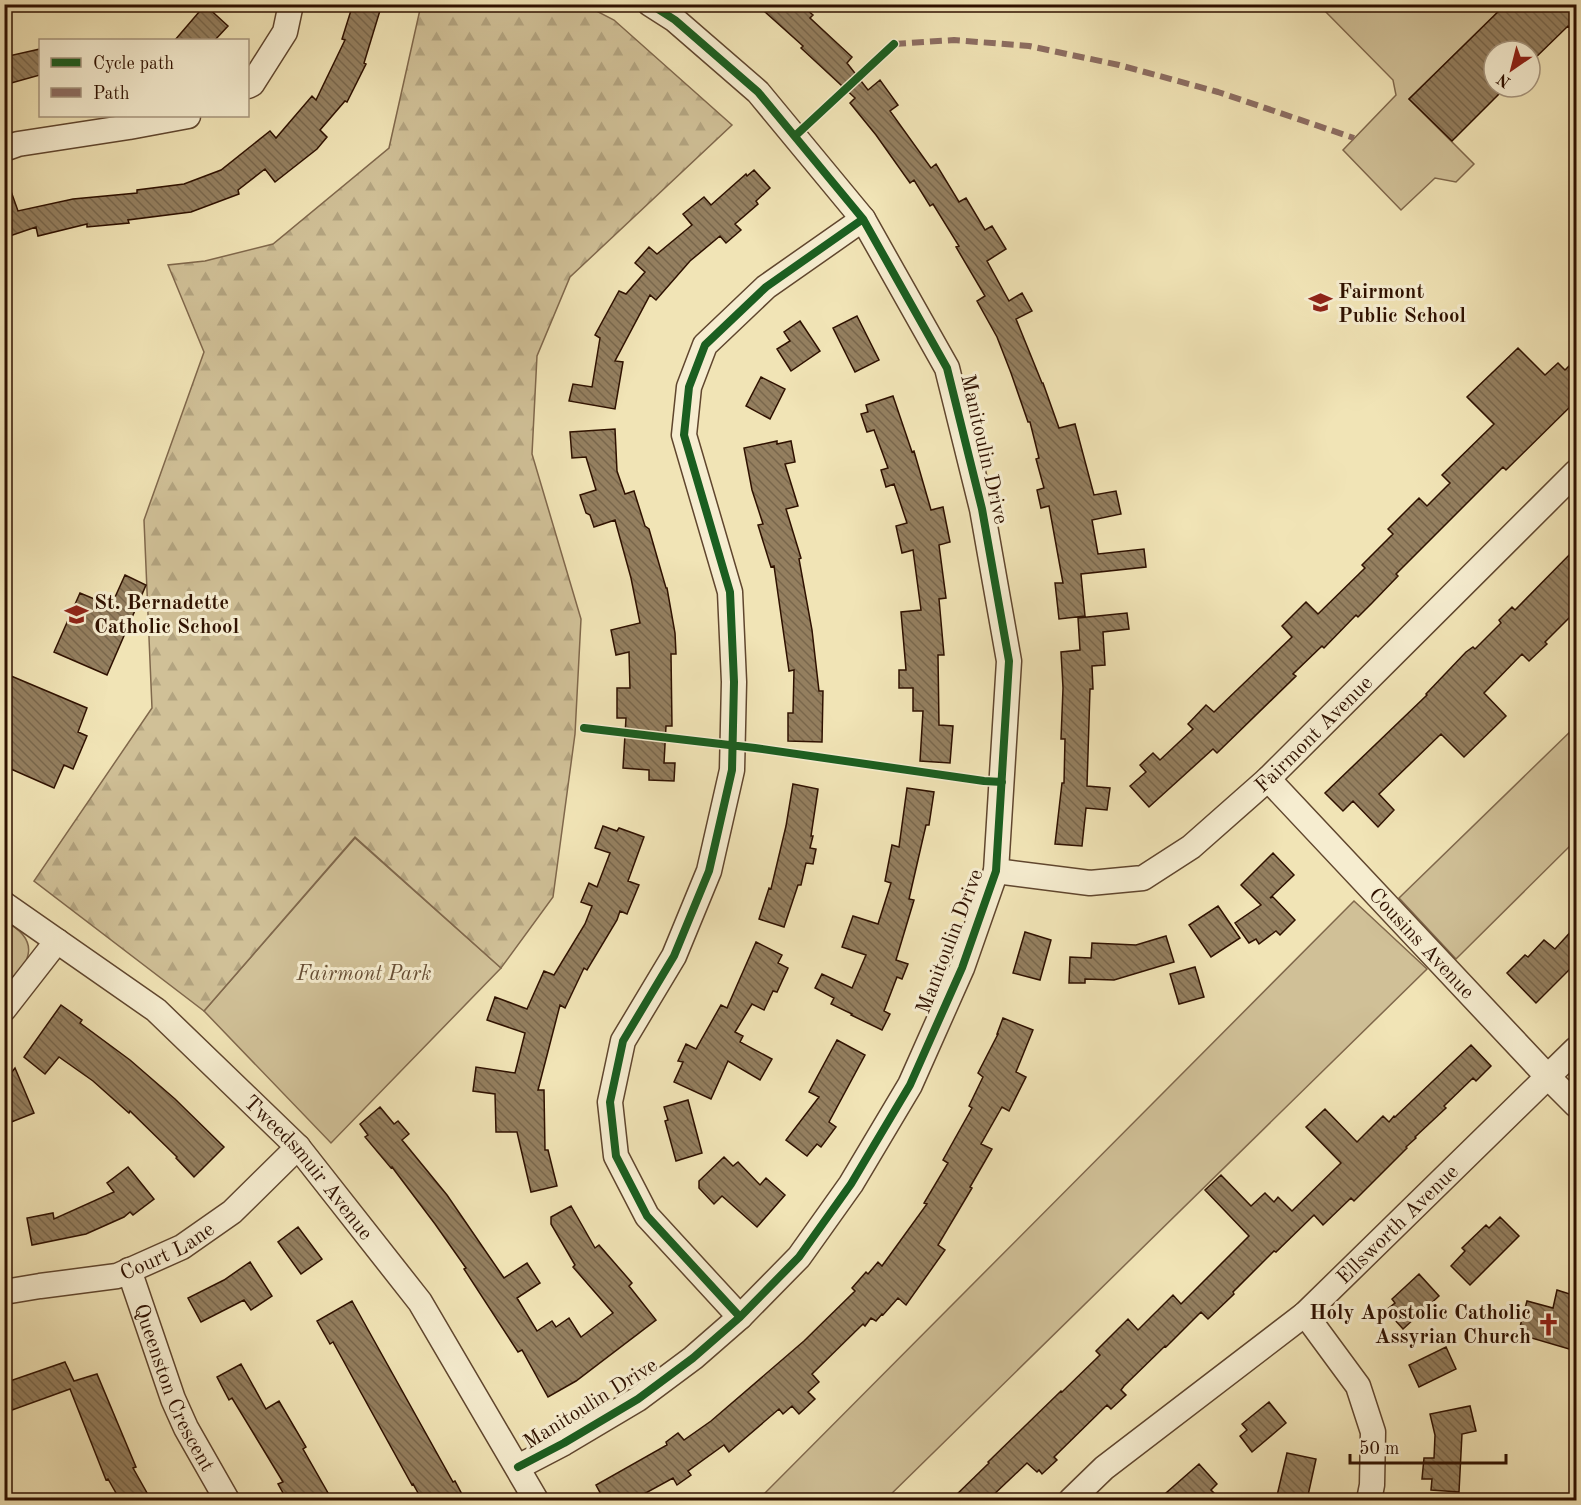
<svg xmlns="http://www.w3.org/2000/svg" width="1581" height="1505" font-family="'Old Standard TT',serif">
  <defs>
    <pattern id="forest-firs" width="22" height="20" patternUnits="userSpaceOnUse" patternTransform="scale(1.5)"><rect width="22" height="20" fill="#d0c097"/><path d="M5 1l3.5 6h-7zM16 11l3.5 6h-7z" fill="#b3a480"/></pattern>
    <pattern id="building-back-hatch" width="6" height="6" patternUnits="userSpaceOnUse" patternTransform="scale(1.5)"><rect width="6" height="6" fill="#947f5f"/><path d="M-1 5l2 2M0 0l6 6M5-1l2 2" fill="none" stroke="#79674c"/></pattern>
  </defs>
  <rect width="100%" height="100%" fill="#f1e4b6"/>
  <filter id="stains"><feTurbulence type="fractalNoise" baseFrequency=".00333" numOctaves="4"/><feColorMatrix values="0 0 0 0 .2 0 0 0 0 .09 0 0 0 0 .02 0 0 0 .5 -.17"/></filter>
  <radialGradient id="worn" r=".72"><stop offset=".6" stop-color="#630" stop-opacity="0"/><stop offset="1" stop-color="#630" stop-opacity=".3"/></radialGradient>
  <path fill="#d0c097" stroke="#80684c" stroke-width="1.5" d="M1319 5H1505L1409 99 1474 164 1456 182 1435 178 1401 210 1343 150 1396 95 1393 80Z
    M1576 726V840L1456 959 1399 898Z
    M355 838 501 968 331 1143 204 1011Z
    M1354 901 1427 969 885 1500H758Z
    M5 921C47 944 24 966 5 994Z"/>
  <path fill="url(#forest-firs)" stroke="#80684c" stroke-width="1.5" d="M421 5H585L614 20 732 125 570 277 537 356 532 454 581 619 575 734 553 897 501 968 355 837 204 1011 34 881 152 708 144 520 204 352 168 265 205 261 273 244 389 148Z"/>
  <path fill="url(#building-back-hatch)" stroke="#2f1100" stroke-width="1.5" d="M353 4H382L364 63 366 64 347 102 345 101 320 130 327 137 317 149 275 182 265 169 238 190 239 194 191 212 128 220 129 223 87 227V224L38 236 36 227 4 238V180H7L18 211 73 199 137 193V190L184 184 221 170 270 131 276 138 312 96 316 100 345 40 342 39Z
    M756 4H800L813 15 810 18 852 57 847 63 868 90 880 80 898 105 890 111 931 168 936 164 959 202 966 198 985 230 992 226 1006 249 987 261 1009 301 1022 293 1032 311 1016 319 1042 383H1043L1059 428 1075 424 1094 495 1116 491 1121 514 1092 520 1098 554 1144 549 1146 567 1081 574 1085 616 1059 619 1055 583H1063L1049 506 1041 508 1037 490 1044 488 1036 459 1039 458 1030 422H1028L1011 373 997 337 977 301 985 296 956 247 959 246 933 204 930 206 914 180 910 183 876 135 850 103 855 98 801 48 803 46Z
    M1506 4H1576V35L1568 26 1530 63V51H1494V87H1506L1452 141 1409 99Z
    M205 5 228 26 215 40H175Z
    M40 49V75L4 85V57Z
    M754 170 770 188 756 201 758 204 735 224 741 230 726 243 720 236 690 261 656 300 650 295 615 361 623 362 615 409 569 401 573 384 592 387 600 338 595 335 619 291 626 294 645 272 635 263 649 247 657 254 692 225 683 214 704 197 711 205 746 174 747 176Z
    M857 316 879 360 855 372 833 328Z
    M800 321 820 351 791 371 777 349 790 341 784 332Z
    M1518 348 1545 375 1558 363 1565 370 1576 359V401L1506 470 1503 467 1396 574 1398 576 1372 603 1358 617 1356 615 1324 648 1322 646 1293 674 1296 676 1217 753 1213 749 1149 807 1130 786 1146 772 1140 765 1153 753 1160 760 1193 729 1188 724 1206 705 1214 712 1292 637 1282 626 1306 602 1318 614 1365 568 1362 565 1393 534 1388 529 1419 498 1427 506 1450 483 1442 475 1494 424 1467 397Z
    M761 377 785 389 770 419 746 406Z
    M893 396 912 452 914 451 931 510 943 507 950 542 939 545 946 598 939 599 944 655H938L939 725 953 726 950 763 920 761 923 711H913V688H899V670H906L901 612 921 610 913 550 902 553 896 526 907 523 894 484 886 487 881 470 888 468 874 430 867 432 861 414 868 412 866 405Z
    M615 429 617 471 625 494 634 491 645 526 649 529 666 588H667L675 633 676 654H671L672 726H666L664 763H675L674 781 649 780V770L623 768 626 718H617V688H630L629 652 616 655 611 630 640 623 631 578 615 520 594 527 590 515 586 513 580 495 596 490 586 457 572 458 570 432Z
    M777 441V444L791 441 795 462 785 464 798 506 786 509 801 558 799 559 812 630 819 691H823L822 742 788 741V713H793L794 670 789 671 774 566 771 567 758 525 763 524 752 490 744 448Z
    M1576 548V611L1545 642 1547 644 1529 661 1522 654 1484 693 1506 716 1464 757 1441 734 1379 794 1394 810 1378 827 1353 801 1343 811 1325 793 1427 695 1426 694 1466 652 1473 647 1475 649 1501 623 1499 620 1512 607 1515 610Z
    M125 575 146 585 107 675 54 652 80 593 111 606Z
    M1127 613 1129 629 1103 632 1105 665 1092 666 1093 689H1090L1087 786 1110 788 1107 810 1086 808 1082 846 1055 844 1062 783H1064L1065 739H1061L1063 688 1061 652 1080 650 1078 618Z
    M4 673 87 708 78 732 87 736 73 769 64 765 54 788 4 766Z
    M793 784 818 789 811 836H813L810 848 816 849 813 864 806 863 801 885H798L784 927 759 919 769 888 771 889 786 826Z
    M907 788 934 792 929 825H926L909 899 914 900 896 960 908 964 902 979 897 977 884 1011 890 1014 882 1030 851 1015 852 1014 831 1004 834 998 815 988 822 974 852 988 866 955 842 947 853 916 878 924 891 883 885 881 892 845 899 847Z
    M603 826 617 831 619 828 644 837 628 881 639 885 627 914 620 911 617 920 587 970 584 968 565 1008 560 1005 538 1090H544L545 1150H548L557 1186 531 1192 517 1132H496L495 1094 473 1091 476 1067 515 1073 525 1033 487 1020 495 997 527 1009 544 971 554 975 585 924 592 906 581 902 589 883 597 887 610 853 595 848Z
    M1273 853 1294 875 1270 898 1273 897 1295 920 1280 935 1276 931 1259 944 1256 939 1249 943 1235 923 1261 905 1241 885Z
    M1218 906 1240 938 1211 957 1189 925Z
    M1576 926V963L1536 1003 1507 973 1525 955 1528 957 1544 940 1555 949Z
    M1025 932 1051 940 1040 980 1013 973Z
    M1166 936 1174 962 1114 980 1085 979V983H1069L1070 957 1091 958 1092 943 1136 945Z
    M756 942 782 955 778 963 788 968 777 992 773 991 764 1010 752 1004 735 1032 743 1036 740 1042 772 1059 760 1080 728 1061 711 1099 674 1082 683 1062 678 1061 686 1044 696 1049 721 1005 727 1008Z
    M1195 967 1204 997 1179 1004 1170 974Z
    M61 1005 82 1020 80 1023 130 1060 175 1099 224 1147 194 1177 176 1158 177 1157 130 1111 129 1113 93 1081 59 1057 45 1074 24 1057Z
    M1003 1018 1033 1030 1016 1072 1026 1077 1009 1111 1002 1107 981 1144 992 1149 970 1187 972 1188 938 1245 945 1250 906 1305 898 1298 883 1315 882 1314 876 1321 871 1318 865 1326 863 1324 812 1374 819 1382 808 1392 815 1399 799 1414 792 1406 783 1414 779 1409 729 1452 724 1445 688 1471 691 1475 677 1485 673 1478 633 1500H604L596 1485 667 1445 666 1442 678 1433 684 1440 711 1421 804 1341 855 1291 852 1288 866 1272 868 1274 878 1262 882 1266 927 1204 924 1203 948 1163 943 1160 972 1108 969 1106 983 1077 978 1073 998 1034H997Z
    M837 1040 865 1055 829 1122 836 1127 821 1147 817 1144 807 1156 786 1140 819 1097 809 1092Z
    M1471 1045 1491 1066 1476 1081 1473 1078 1444 1106 1446 1108 1415 1137 1416 1138 1406 1147 1407 1148 1354 1201 1351 1198 1323 1225 1314 1215 1276 1252 1274 1251 1233 1292 1234 1294 1208 1319 1201 1312 1166 1347 1165 1346 1124 1386 1121 1390 1126 1395 1111 1409 1107 1405 1054 1457 1057 1460 1042 1474 1039 1470 1037 1472 1027 1463 988 1500H951L989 1463 988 1462 1061 1391 1062 1392 1100 1355 1096 1351 1128 1319 1138 1330 1173 1295 1181 1304 1249 1236 1205 1190 1221 1175 1251 1206 1265 1193 1274 1202 1278 1197 1292 1211 1341 1163 1306 1127 1325 1109 1357 1142 1383 1116 1389 1122 1394 1116 1395 1117Z
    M15 1068 34 1113 4 1125V1082Z
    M688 1100 702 1153 676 1161 665 1121 668 1120 664 1107Z
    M380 1107 394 1124 398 1121 409 1134 402 1140 447 1195 504 1278 527 1263 540 1283 517 1298 537 1331 552 1321 556 1327 569 1318 581 1337 613 1313 573 1267 575 1265 551 1224V1217L571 1206 595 1248 599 1245 632 1283 629 1286 656 1320 576 1381 548 1397 522 1350 518 1352 464 1269 466 1268 435 1224 392 1167 391 1168 365 1137 368 1135 360 1124Z
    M724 1157 733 1166 738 1162 760 1185 766 1178 785 1195 757 1227 722 1196 714 1204 699 1188V1181Z
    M128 1167 154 1199 133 1215 130 1212 124 1217 86 1234 32 1245 27 1218 53 1213 54 1219 114 1192 107 1183Z
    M1500 1217 1519 1236 1470 1285 1451 1266 1465 1251 1462 1248 1486 1225 1489 1228Z
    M298 1227 322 1259 301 1274 278 1242Z
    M250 1262 272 1296 251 1310 244 1300 201 1322 188 1298 224 1280Z
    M1419 1274 1439 1296 1403 1329 1386 1310 1395 1303 1392 1299Z
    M1557 1290 1576 1296V1351L1518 1334 1527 1301 1553 1308Z
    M352 1301 453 1482 455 1481 465 1500H420H422L413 1484 412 1485 333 1342 330 1344 317 1321Z
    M1446 1347 1456 1369 1419 1387 1409 1365Z
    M65 1362 74 1381 97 1374 136 1467 133 1468 151 1500H120L108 1479 106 1480 70 1389 4 1413V1383Z
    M241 1364 266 1409 279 1401 306 1447 303 1449 332 1500H287L278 1484 283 1482 232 1398 229 1400 217 1377Z
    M1269 1402 1286 1423 1252 1452 1240 1436 1247 1430 1242 1424Z
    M1470 1406 1476 1431 1462 1434 1459 1492 1431 1490 1432 1479H1422L1424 1458H1434L1435 1435 1430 1414Z
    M1287 1453 1316 1459 1307 1500H1276Z
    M1199 1464 1217 1484 1211 1490 1221 1500H1158Z"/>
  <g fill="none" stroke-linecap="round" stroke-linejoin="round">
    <defs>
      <g id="minor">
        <path d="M248 86 252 84 285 32 291 4"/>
        <path d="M4 149 18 144 129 127 188 116"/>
        <path id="s1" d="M1268 779 1548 1077 1576 1105"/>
        <path id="s2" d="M996 871 1090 883 1143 878 1191 847 1268 779 1576 472"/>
        <path id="s3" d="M4 904 156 1010 298 1147 420 1302 536 1500"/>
        <path d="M4 1009 57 941"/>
        <path id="s4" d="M129 1270 173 1399 186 1428 227 1500"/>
        <path id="s5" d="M4 1292 40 1286 117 1276 182 1247 232 1212 298 1147"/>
        <path d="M1305 1314 1358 1386 1373 1432 1372 1485 1369 1500"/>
        <path d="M740 1317 647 1216 616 1156 610 1102 623 1041 674 956 709 871 732 770 734 682 730 592 684 435 689 387 705 345 766 287 863 219"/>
        <path d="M518 1467 564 1443 638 1399 693 1358 740 1317 799 1257 851 1184 910 1085 962 968 996 871 1009 661 982 509 947 368 863 219 758 92 675 20 650 4"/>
        <path id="s6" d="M1071 1500 1104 1468 1305 1314 1576 1049"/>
      </g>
    </defs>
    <use href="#minor" stroke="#60462e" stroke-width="27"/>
    <use href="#minor" stroke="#f6edd0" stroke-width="24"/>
    <path stroke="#8d6e63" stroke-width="6" stroke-dasharray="12 6" stroke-linecap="butt" d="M894 44 954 40 1029 46 1119 65 1218 92 1354 138"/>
    <defs>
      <path id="cycleway" d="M795 136 894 44
        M584 728 755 748 984 781 1002 782
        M740 1317 647 1216 616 1156 610 1102 623 1041 674 956 709 871 732 770 734 682 730 592 684 435 689 387 705 345 766 287 863 219
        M518 1467 564 1443 638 1399 693 1358 740 1317 799 1257 851 1184 910 1085 962 968 996 871 1009 661 982 509 947 368 863 219 758 92 675 20 650 4"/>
    </defs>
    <use href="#cycleway" stroke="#f6edd0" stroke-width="11"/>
    <use href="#cycleway" stroke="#1b5e20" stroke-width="8"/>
  </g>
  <defs>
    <symbol id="school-bare" viewBox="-9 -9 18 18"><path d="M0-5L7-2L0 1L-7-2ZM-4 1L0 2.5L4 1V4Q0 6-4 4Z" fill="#8f2418" stroke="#f6edd0" stroke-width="2.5" paint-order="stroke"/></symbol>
    <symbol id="church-bare" viewBox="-9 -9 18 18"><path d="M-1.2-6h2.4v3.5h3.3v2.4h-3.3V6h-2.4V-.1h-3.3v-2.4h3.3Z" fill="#8f2418" stroke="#f6edd0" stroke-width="2.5" paint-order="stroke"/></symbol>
  </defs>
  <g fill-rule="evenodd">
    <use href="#school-bare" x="1304" y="286" width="33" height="33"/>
    <use href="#school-bare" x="60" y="598" width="33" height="33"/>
    <use href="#church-bare" x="1532" y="1308" width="33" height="33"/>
  </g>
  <g text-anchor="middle" stroke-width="6" stroke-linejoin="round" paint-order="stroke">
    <g font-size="21" font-weight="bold" fill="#2f1100" stroke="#f6edd0" text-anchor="start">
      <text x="1338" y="298">Fairmont<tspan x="1338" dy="24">Public School</tspan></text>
      <text x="94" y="609">St. Bernadette<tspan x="94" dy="24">Catholic School</tspan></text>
      <text x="1531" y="1319" text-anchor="end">Holy Apostolic Catholic<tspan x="1531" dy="24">Assyrian Church</tspan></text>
    </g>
    <g font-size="21" fill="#2f1100" stroke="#f6edd0">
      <text transform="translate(985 449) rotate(77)" y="7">Manitoulin Drive</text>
      <text dy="7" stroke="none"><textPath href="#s2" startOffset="372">Fairmont Avenue</textPath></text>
      <text transform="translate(949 941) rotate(-69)" y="7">Manitoulin Drive</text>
      <text dy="7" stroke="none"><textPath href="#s1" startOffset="225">Cousins Avenue</textPath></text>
      <text dy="7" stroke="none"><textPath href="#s3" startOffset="405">Tweedsmuir Avenue</textPath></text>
      <text dy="7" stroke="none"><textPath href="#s6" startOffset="428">Ellsworth Avenue</textPath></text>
      <text dy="7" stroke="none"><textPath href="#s5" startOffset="170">Court Lane</textPath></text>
      <text dy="7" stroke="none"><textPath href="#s4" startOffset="126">Queenston Crescent</textPath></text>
      <text transform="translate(590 1403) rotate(-32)" y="7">Manitoulin Drive</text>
    </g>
    <g font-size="21" font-style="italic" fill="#674e35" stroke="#f6edd0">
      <text x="364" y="980">Fairmont Park</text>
    </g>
  </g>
  <rect width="1581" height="1505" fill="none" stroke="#f1e4b6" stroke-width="24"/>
  <rect x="6" y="6" width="1569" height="1493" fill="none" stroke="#2f1100" stroke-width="3"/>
  <rect x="12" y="12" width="1557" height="1481" fill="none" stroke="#2f1100" stroke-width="1.5"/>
  <rect x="39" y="39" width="210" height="78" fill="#f6edd0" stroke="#a6957d" stroke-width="1.5"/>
  <rect x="51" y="58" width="30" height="9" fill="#1b5e20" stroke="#a6957d" stroke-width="1.5"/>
  <text x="93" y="69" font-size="18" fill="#2f1100">Cycle path</text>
  <rect x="51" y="88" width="30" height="9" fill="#8d6e63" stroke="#a6957d" stroke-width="1.5"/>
  <text x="93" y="99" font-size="18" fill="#2f1100">Path</text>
  <g transform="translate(1512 69) rotate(215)"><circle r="28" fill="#f6edd0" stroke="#a6957d" stroke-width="1.5"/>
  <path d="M0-4.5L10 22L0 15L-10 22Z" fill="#8f2418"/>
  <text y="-9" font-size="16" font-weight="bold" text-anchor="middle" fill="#2f1100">N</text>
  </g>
  <path d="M1350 1454v9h156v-9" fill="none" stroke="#2f1100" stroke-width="3"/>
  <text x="1359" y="1454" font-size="18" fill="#2f1100" stroke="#f6edd0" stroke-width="4.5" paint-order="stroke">50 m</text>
  <rect width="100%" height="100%" filter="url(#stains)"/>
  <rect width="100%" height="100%" fill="url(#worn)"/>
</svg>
